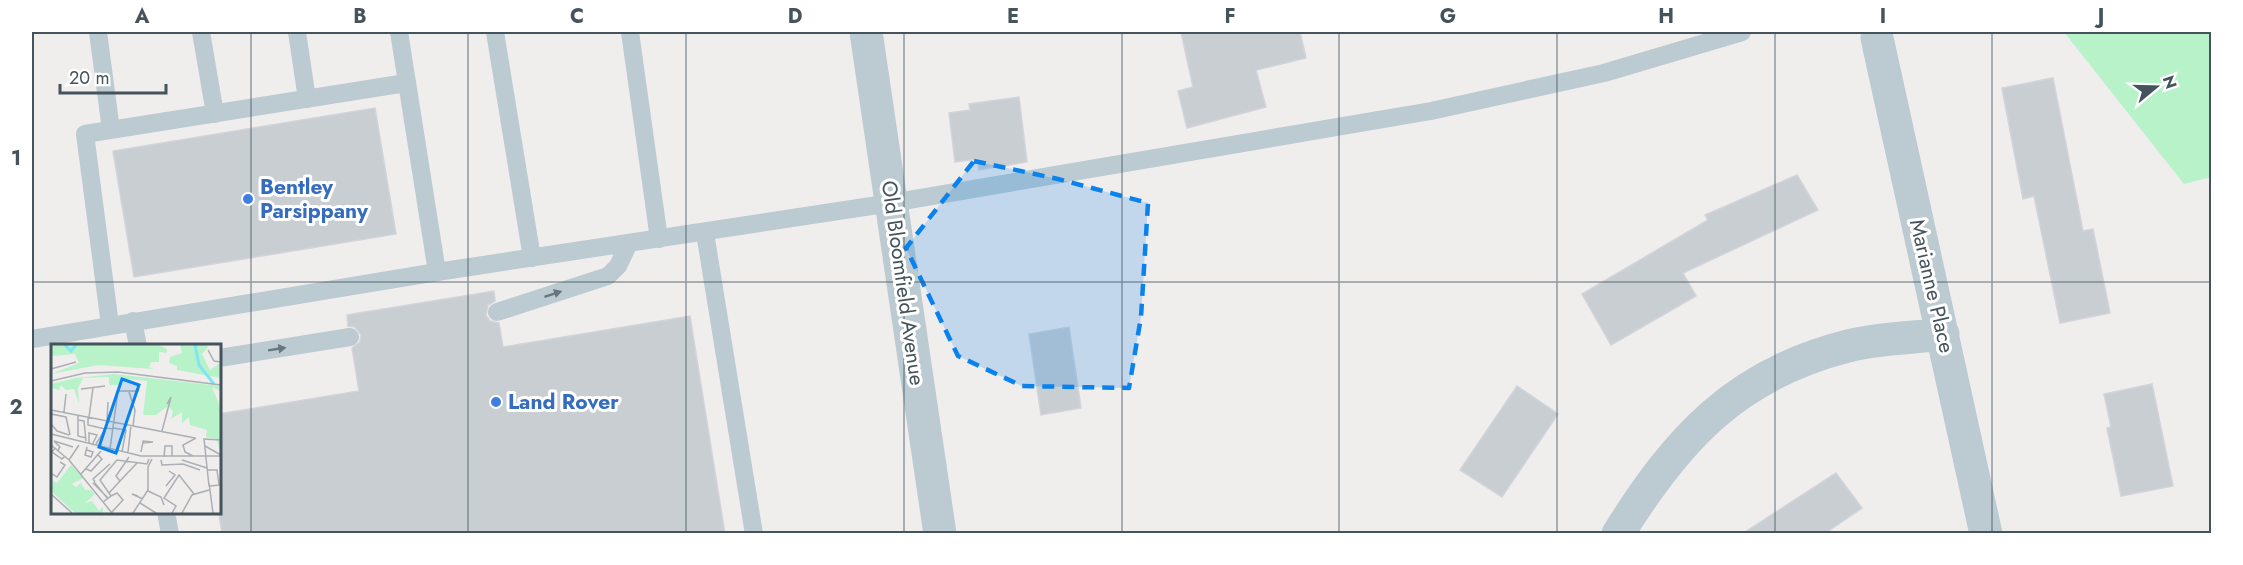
<svg xmlns="http://www.w3.org/2000/svg" width="2243" height="565" font-family="Jost,sans-serif">
  <rect width="100%" height="100%" fill="#f0eded"/>
  <path fill="#b7f2c9" d="M2064 32H2211V177L2184 184Z"/>
  <path fill="#c9ced3" stroke="#d1d4da" stroke-width="1.5" d="M1181 32H1300L1306 58 1256 70 1266 107 1187 128 1178 91 1193 87Z
    M2053 78 2083 231 2093 229 2110 313 2060 323 2034 196 2023 199 2002 88Z
    M1019 97 1027 162 979 170 977 159 955 162 949 113 970 110 969 104Z
    M375 108 396 234 134 277 113 151Z
    M1797 175 1818 210 1683 273 1696 296 1611 345 1582 294 1708 220 1705 215Z
    M494 291 495 301 488 305 486 315 490 321 499 323 503 347 690 316 725 534H222L219 514V414L359 391 352 348 360 342 361 335 355 327 348 326 347 315Z
    M1069 327 1081 408 1041 415 1029 334Z
    M2152 384 2173 486 2121 496 2107 428 2111 427 2104 394Z
    M1517 386 1558 414 1502 497 1460 470Z
    M1836 473 1862 508 1824 534H1742Z"/>
  <g fill="none" stroke-linecap="round" stroke-linejoin="round">
    <path stroke="#bccad1" stroke-width="18" d="M98 32 111 130
      M201 32 215 114
      M297 32 307 99
      M399 32 437 272
      M495 32 532 258
      M630 32 659 239
      M705 233 754 534
      M497 312 608 276 618 266 629 243
      M133 321 138 346
      M110 325 85 134 406 83
      M32 339 437 272 891 203 1431 111 1604 73 1742 32
      M219 358 350 337
      M166 512 170 534"/>
    <path stroke="#bccad1" stroke-width="33" d="M1877 38 1986 534
      M1618 534C1677 439 1736 374 1848 346 1877 338 1913 338 1943 334"/>
    <path stroke="#bccad1" stroke-width="33" d="M866 32 940 534"/>
  </g>
  <defs><path id="oneway-solid" d="M-6-.8H1V-3.2L6.5 0L1 3.2V.8H-6Z" transform="scale(1.5)"/></defs>
  <g fill="#68777f">
    <use href="#oneway-solid" transform="translate(553 294) rotate(-18)"/>
    <use href="#oneway-solid" transform="translate(277 349) rotate(-9)"/>
  </g>
  <path fill="#0a82ed" fill-opacity="0.2" stroke="#0a82ed" stroke-width="4.5" stroke-dasharray="12 8" stroke-linejoin="round" d="M974 161 1058 179 1148 203 1141 317 1129 388 1022 386 958 356 906 248Z"/>
  <path fill="none" stroke="#44535c" stroke-width="1.5" stroke-opacity="0.55" d="M251 32V534M468 32V534M686 32V534M904 32V534M1122 32V534M1339 32V534M1557 32V534M1775 32V534M1992 32V534M32 282H2212"/>
  <g fill="#3f7fe0" stroke="#fff" stroke-width="2">
    <circle cx="248" cy="199" r="6"/>
    <circle cx="496" cy="402" r="6"/>
  </g>
  <g text-anchor="middle" stroke-width="6" stroke-linejoin="round" paint-order="stroke">
    <g font-size="21" font-weight="bold" fill="#366cbe" stroke="#fff" text-anchor="start">
      <text x="260" y="194">Bentley<tspan x="260" dy="24">Parsippany</tspan></text>
      <text x="508" y="409">Land Rover</text>
    </g>
    <g font-size="21" fill="#44535c" stroke="#fff">
      <text transform="translate(903 283) rotate(82)" y="7">Old Bloomfield Avenue</text>
      <text transform="translate(1932 286) rotate(77)" y="7">Marianne Place</text>
    </g>
  </g>
  <g transform="translate(51 344)">
    <rect width="170" height="170" fill="#f0eded"/>
    <path d="M0 0H106L116 5V9L108 8V18H100L98 23 103 25 47 21 0 30 28 19 24 10 0 12ZM129 0H154L157 3 151 10 159 26 169 19V34L126 26V22L118 19 119 13 131 9ZM63 30 169 42V47L161 43 169 63V109L166 95 155 93 156 86 139 81 138 73 131 79V68L120 75 122 67 117 62 105 71H92L96 37 77 35 69 41H58V33L32 34 27 44 28 60 23 45 15 46 10 41 8 46 0 44V40L25 34ZM20 121 32 134 21 140 25 143 30 139 34 146H40L44 150 34 159 41 157 48 167 52 163V169H24L0 147V136L6 139Z" fill="#b7f2c9"/>
    <path fill="none" stroke="#81e6f3" stroke-width="3" d="M13 0 20 7 26 0M144 0 148 21 163 40"/>
    <path fill="none" stroke="#abafb3" stroke-width="1.5" d="M157 6 163 17 170 18M0 25 25 18M0 37 34 29 67 28 170 41M30 45 54 42M78 48 84 66 82 82M0 66 144 94M13 68 15 50M0 70 15 73 19 91M27 71V92L35 94M37 73V81L54 85M38 73 42 44M27 76 33 77 35 97M56 76 57 58M0 80 6 87 18 91M62 84 75 86 71 108M111 87 120 53 116 60M0 90 90 112H170M152 95 170 96M153 95 158 142M38 100V89L46 91 41 101M45 100 55 84 62 85M0 101 18 116 61 169M154 102 170 111M36 103 34 111 40 113 42 108 36 106M4 104 1 108 11 115 14 112M59 105 67 47H88M7 106 9 103 3 97 22 103M77 108 80 81M90 108 92 98V97L102 98 92 99M142 112 134 108 132 101 145 94M113 113 114 102H121V112M18 116 28 101M110 116 111 121 132 120 149 126M131 116 156 124M35 125 40 127 51 115 46 110M157 126H166L168 141 159 142M0 129 6 133 14 121 9 118M30 130 50 107M69 137 86 119M43 138 57 155M44 138 42 135 59 120M42 139 57 154M158 139 162 169M115 142 124 131 118 127M97 147 110 153 113 161M58 149 69 137 65 132 78 113M0 150 21 169M60 152 66 149 72 156 61 168M87 152 81 150 92 155M52 158 60 152 49 136 66 116 96 120 98 115M89 159 105 169M82 169 97 146V123L101 115M121 169 125 162 113 154 128 131 143 150M131 169 141 151 158 146"/>
    <path fill="#0a82ed" fill-opacity="0.15" stroke="#0a82ed" stroke-width="3" d="M71 35 88 41 65 109 48 103Z"/>
    <rect width="170" height="170" fill="none" stroke="#44535c" stroke-width="3"/>
  </g>
  <rect width="2243" height="565" fill="none" stroke="#ffffff" stroke-width="66"/>
  <g transform="translate(2156 87) rotate(71)" stroke="#ffffff" stroke-width="4.5" paint-order="stroke">
  <path d="M0-4.5L10 22L0 15L-10 22Z" fill="#44535c"/>
  <text y="-9" font-size="16" font-weight="bold" text-anchor="middle" fill="#44535c">N</text>
  </g>
  <path d="M60 84v9h106v-9" fill="none" stroke="#44535c" stroke-width="3"/>
  <text x="69" y="84" font-size="18" fill="#44535c" stroke="#ffffff" stroke-width="4.5" paint-order="stroke">20 m</text>
  <rect x="33" y="33" width="2177" height="499" fill="none" stroke="#44535c" stroke-width="2"/>
  <g font-size="20" text-anchor="middle" font-weight="bold" fill="#44535c">
    <text x="142" y="23">A</text>
    <text x="360" y="23">B</text>
    <text x="577" y="23">C</text>
    <text x="795" y="23">D</text>
    <text x="1013" y="23">E</text>
    <text x="1230" y="23">F</text>
    <text x="1448" y="23">G</text>
    <text x="1666" y="23">H</text>
    <text x="1883" y="23">I</text>
    <text x="2101" y="23">J</text>
    <text x="16" y="165">1</text>
    <text x="16" y="414">2</text>
  </g>
</svg>
